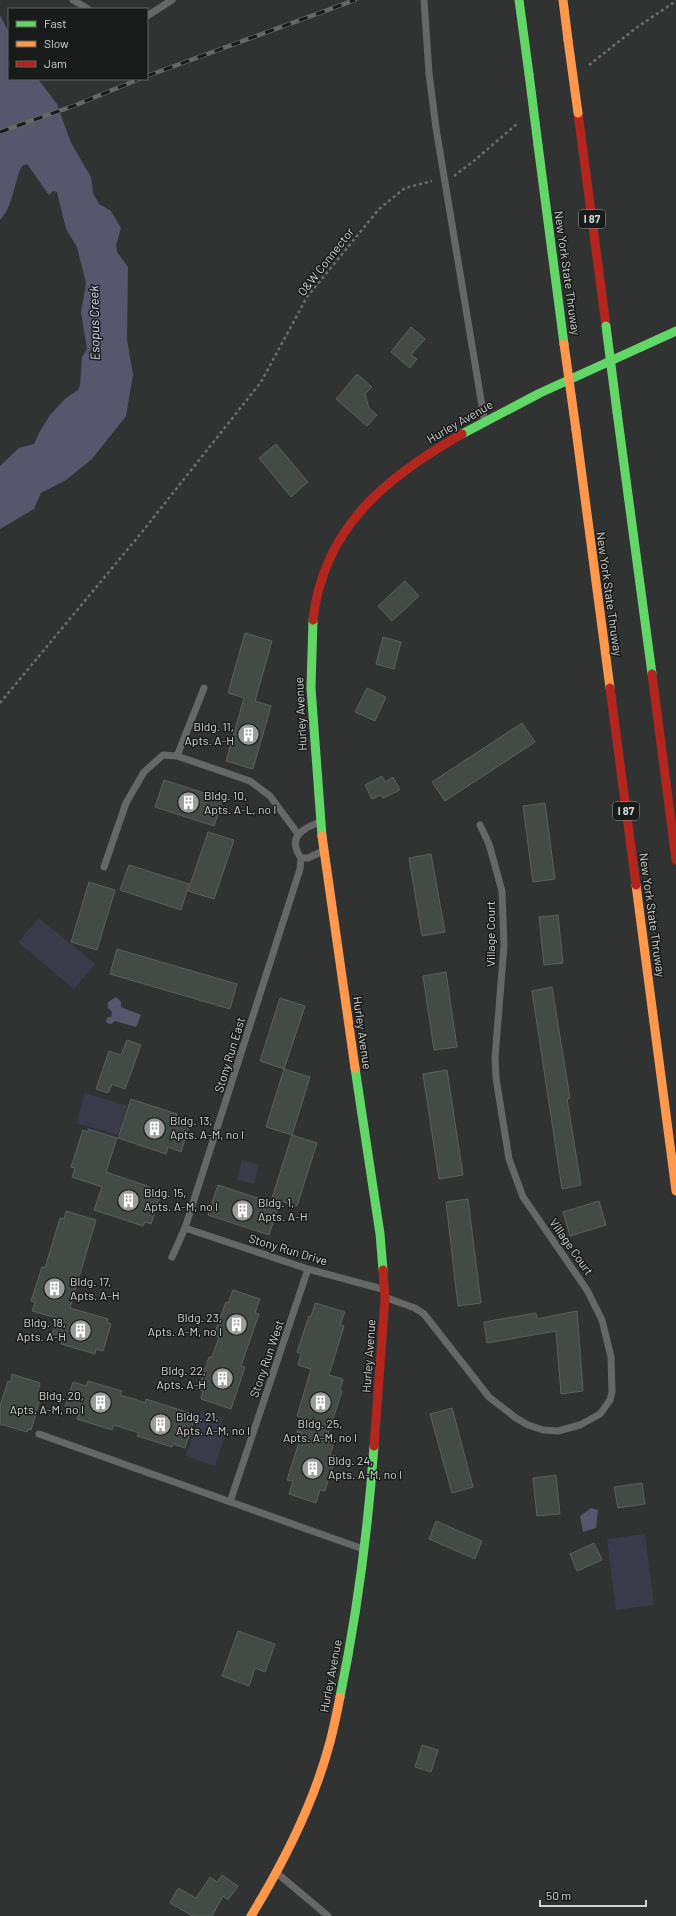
<svg xmlns="http://www.w3.org/2000/svg" width="676" height="1916" font-family="Barlow,sans-serif">
  <rect width="100%" height="100%" fill="#303332"/>
  <path fill="#3a3a4b" d="M39 918 95 964 74 989 18 942Z
    M85 1093 127 1106 118 1135 76 1123Z
    M242 1160 259 1165 254 1184 237 1180Z
    M201 1411 223 1418 219 1430 226 1432 215 1466 186 1456Z
    M645 1534 654 1605 616 1610 607 1539Z"/>
  <path fill="#56566d" d="M0 15 9 33V79H38L57 104 71 143 91 177 93 193 99 204 111 211 121 228 116 245 117 252 128 267 127 339 133 375 126 416 92 459 66 480 41 493 34 509 0 529V466L19 448 34 444 40 431 50 415 66 398 78 390 80 385 82 357 87 349 81 312 86 283 77 247 67 231 64 221 57 192 53 191 49 195 27 164 22 166C13 184 14 205 0 220Z
    M116 997 121 1002V1007L141 1015 136 1027 115 1021 111 1024 107 1023 106 1020 108 1017H111L112 1012 108 1008V1002Z
    M591 1508 598 1510 596 1528 583 1532 580 1516Z"/>
  <path fill="#444b47" stroke="#5d5f5f" d="M411 327 425 339 411 355 417 359 410 368 391 352Z
    M357 374 372 387 365 394 369 408 377 415 367 426 336 399Z
    M276 444 308 482 291 497 259 458Z
    M405 581 419 596 392 621 378 606Z
    M245 633 272 641 255 701 271 706 253 769 226 761 244 698 228 693Z
    M383 637 401 642 394 669 376 664Z
    M367 688 386 697 375 721 355 712Z
    M522 723 535 742 445 801 432 782Z
    M382 776 385 782 393 777 400 790 383 798 381 795 372 799 365 785Z
    M164 780 223 799 214 826 155 807Z
    M545 803 555 879 533 882 523 806Z
    M208 832 234 840 214 899 188 891Z
    M431 854 445 932 422 936 409 858Z
    M129 865 189 884 181 910 120 890Z
    M89 882 115 890 97 950 71 942Z
    M558 915 563 963 544 965 539 917Z
    M117 949 237 984 230 1009 110 974Z
    M446 972 457 1047 434 1050 423 976Z
    M552 987 570 1098 567 1099 581 1185 562 1189 532 991Z
    M280 998 305 1006 284 1069 260 1061Z
    M127 1040 141 1045 125 1089 112 1084 108 1093 96 1089 109 1051 121 1055Z
    M284 1069 310 1077 292 1135 266 1127Z
    M447 1070 463 1175 439 1179 423 1074Z
    M131 1099 177 1114 175 1119 190 1124 181 1152 168 1147 166 1154 118 1138Z
    M88 1129 117 1138 106 1172 150 1187 149 1190 161 1194 151 1224 145 1222 143 1226 94 1210 102 1187 72 1177 75 1168 71 1167 83 1130 88 1132Z
    M292 1135 317 1143 297 1206 272 1198Z
    M218 1185 279 1205 269 1235 208 1215Z
    M468 1199 481 1303 458 1306 446 1202Z
    M599 1201 606 1225 570 1236 563 1212Z
    M66 1211 96 1220 70 1308 108 1319 107 1322 111 1324 103 1351 96 1349 95 1354 61 1344 62 1340 51 1337 57 1318 32 1311 35 1302 31 1301 42 1267 45 1268 60 1218 64 1219Z
    M233 1290 260 1299 255 1313 259 1314 241 1366 245 1367 231 1409 201 1399 203 1391 198 1389 209 1357H212L219 1337 214 1335 226 1302 228 1303Z
    M315 1303 345 1312 340 1325 344 1326 329 1375 343 1379 340 1390 342 1391 326 1441 334 1443 330 1455 336 1456 325 1491 320 1490 316 1503 289 1494 293 1481 287 1480 302 1433 297 1432 302 1417 297 1416 311 1369 298 1365 301 1354 297 1352 309 1316 311 1317Z
    M577 1311 583 1391 561 1394 556 1331 487 1343 484 1322 536 1313 537 1319Z
    M12 1374 40 1383 38 1391 42 1393 31 1430 28 1429 27 1432 0 1424V1406L8 1381 11 1382Z
    M88 1381 122 1391 120 1395 134 1399 145 1403 146 1399 196 1415 185 1448 173 1444 172 1447 137 1436 139 1433 114 1425 112 1430 77 1419 80 1412 65 1407 73 1382 86 1386Z
    M452 1408 473 1487 452 1493 430 1414Z
    M556 1475 560 1514 537 1516 533 1478Z
    M642 1483 645 1504 618 1508 614 1487Z
    M436 1521 482 1541 475 1559 429 1539Z
    M594 1543 602 1560 577 1571 570 1554Z
    M238 1631 275 1644 265 1672 255 1668 249 1686 222 1676Z
    M422 1745 438 1750 431 1772 415 1767Z
    M222 1875 238 1886 228 1900 223 1896 212 1916H193L170 1903 178 1888 196 1898 210 1877 217 1882Z"/>
  <g fill="none" stroke-linecap="round" stroke-linejoin="round">
    <path stroke="#6d6e6e" stroke-width="2.5" stroke-dasharray="3 3" stroke-linecap="butt" d="M589 65 636 28 676 1
      M454 176 475 160 518 123
      M0 703 142 532 261 382 307 297 379 209 405 188 432 181"/>
    <path stroke="#666767" stroke-width="7" d="M73 0 88 9
      M424 0 429 73 436 128 484 418
      M147 16 172 0
      M177 756 204 688
      M301 858H308L323 851
      M104 867 126 803 144 772 163 755 177 756 250 781 270 796 298 834
      M185 1228 308 1269 382 1289
      M172 1257 185 1228 300 869 301 858C287 838 301 829 320 822
      M387 1298 415 1308 424 1314 489 1397 516 1418 528 1425 543 1430 558 1431 580 1425 600 1414 610 1400 612 1392 611 1357 602 1320 587 1290 523 1197 509 1159 496 1078 495 1058 504 946 502 891 489 844 480 825
      M39 1434 363 1549
      M230 1502 308 1269
      M278 1874 328 1916"/>
    <path stroke="#63d668" stroke-width="9" d="M519 0 529 74
      M538 145 564 344
      M617 412 652 674
      M462 434 540 393 676 331
      M313 620 311 688 322 836
      M355 1068 380 1234 383 1270
      M340 1697C357 1614 368 1530 374 1446"/>
    <path stroke="#ff974d" stroke-width="9" d="M563 0 568 40
      M576 430 610 688
      M322 836 355 1068
      M636 885 676 1191
      M251 1916C284 1862 314 1803 330 1742 334 1727 337 1712 340 1697"/>
    <path stroke="#b3261e" stroke-width="9" d="M578 113 606 326
      M313 620C323 528 386 477 462 434
      M652 674 676 860
      M610 688 636 885
      M374 1446 385 1298 383 1270"/>
    <defs>
      <path id="rail" d="M147 76 355 0
        M0 132 76 105 139 79"/>
    </defs>
    <use href="#rail" stroke="#666868" stroke-width="4.5"/>
    <use href="#rail" stroke="#191b1a" stroke-width="3" stroke-dasharray="9" stroke-linecap="butt"/>
    <path stroke="#63d668" stroke-width="9" d="M529 74 538 145
      M606 326 617 412"/>
    <path stroke="#ff974d" stroke-width="9" d="M568 40 578 113
      M564 344 576 430"/>
  </g>
  <defs>
    <symbol id="building-disc" viewBox="-11 -11 22 22"><circle r="9.5" fill="#999c9b" stroke="#191b1a"/><path d="M-4-6H4V6H1V3H-1V6H-4ZM-2.5-4.3h1.7v1.8h-1.7ZM.8-4.3h1.7v1.8H.8ZM-2.5-1h1.7V.8h-1.7ZM.8-1h1.7V.8H.8Z" fill="#fff"/></symbol>
  </defs>
  <g fill-rule="evenodd">
    <use href="#building-disc" x="236" y="722" width="25" height="25"/>
    <use href="#building-disc" x="176" y="790" width="25" height="25"/>
    <use href="#building-disc" x="142" y="1116" width="25" height="25"/>
    <use href="#building-disc" x="116" y="1188" width="25" height="25"/>
    <use href="#building-disc" x="230" y="1198" width="25" height="25"/>
    <use href="#building-disc" x="42" y="1276" width="25" height="25"/>
    <use href="#building-disc" x="224" y="1312" width="25" height="25"/>
    <use href="#building-disc" x="68" y="1318" width="25" height="25"/>
    <use href="#building-disc" x="210" y="1366" width="25" height="25"/>
    <use href="#building-disc" x="88" y="1390" width="25" height="25"/>
    <use href="#building-disc" x="308" y="1390" width="25" height="25"/>
    <use href="#building-disc" x="148" y="1412" width="25" height="25"/>
    <use href="#building-disc" x="300" y="1456" width="25" height="25"/>
  </g>
  <g text-anchor="middle" stroke-width="3" stroke-linejoin="round" paint-order="stroke">
    <g fill="#191b1a" stroke="#9a9c9c" stroke-width="1">
      <rect x="579" y="210" width="26" height="18" rx="3"/>
      <rect x="613" y="802" width="26" height="18" rx="3"/>
    </g>
    <g font-size="11" font-weight="bold" fill="#d1d4d3">
      <text x="592" y="223">I 87</text>
      <text x="626" y="815">I 87</text>
    </g>
    <g font-size="12" fill="#d1d4d3" stroke="#191b1a">
      <text transform="translate(326 262) rotate(-52)" y="4">O&amp;W Connector</text>
      <text transform="translate(567 273) rotate(82)" y="4">New York State Thruway</text>
      <text transform="translate(460 422) rotate(-30)" y="4">Hurley Avenue</text>
      <text transform="translate(609 594) rotate(82)" y="4">New York State Thruway</text>
      <text transform="translate(301 714) rotate(-93)" y="4">Hurley Avenue</text>
      <text transform="translate(652 915) rotate(82)" y="4">New York State Thruway</text>
      <text transform="translate(491 934) rotate(-90)" y="4">Village Court</text>
      <text transform="translate(362 1033) rotate(82)" y="4">Hurley Avenue</text>
      <text transform="translate(230 1055) rotate(-73)" y="4">Stony Run East</text>
      <text transform="translate(571 1247) rotate(55)" y="4">Village Court</text>
      <text transform="translate(288 1250) rotate(17)" y="4">Stony Run Drive</text>
      <text transform="translate(369 1356) rotate(-86)" y="4">Hurley Avenue</text>
      <text transform="translate(267 1359) rotate(-71)" y="4">Stony Run West</text>
      <text transform="translate(331 1676) rotate(-79)" y="4">Hurley Avenue</text>
    </g>
    <g font-size="12" fill="#d1d4d3" stroke="#191b1a" text-anchor="start">
      <text x="234" y="731" text-anchor="end">Bldg. 11,<tspan x="234" dy="14">Apts. A-H</tspan></text>
      <text x="204" y="800">Bldg. 10,<tspan x="204" dy="14">Apts. A-L, no I</tspan></text>
      <text x="170" y="1125">Bldg. 13,<tspan x="170" dy="14">Apts. A-M, no I</tspan></text>
      <text x="144" y="1197">Bldg. 15,<tspan x="144" dy="14">Apts. A-M, no I</tspan></text>
      <text x="258" y="1207">Bldg. 1,<tspan x="258" dy="14">Apts. A-H</tspan></text>
      <text x="70" y="1286">Bldg. 17,<tspan x="70" dy="14">Apts. A-H</tspan></text>
      <text x="222" y="1322" text-anchor="end">Bldg. 23,<tspan x="222" dy="14">Apts. A-M, no I</tspan></text>
      <text x="66" y="1327" text-anchor="end">Bldg. 18,<tspan x="66" dy="14">Apts. A-H</tspan></text>
      <text x="206" y="1375" text-anchor="end">Bldg. 22,<tspan x="206" dy="14">Apts. A-H</tspan></text>
      <text x="84" y="1400" text-anchor="end">Bldg. 20,<tspan x="84" dy="14">Apts. A-M, no I</tspan></text>
      <text x="176" y="1421">Bldg. 21,<tspan x="176" dy="14">Apts. A-M, no I</tspan></text>
      <text x="320" y="1428" text-anchor="middle">Bldg. 25,<tspan x="320" dy="14">Apts. A-M, no I</tspan></text>
      <text x="328" y="1465">Bldg. 24,<tspan x="328" dy="14">Apts. A-M, no I</tspan></text>
    </g>
    <g font-size="13" font-style="italic" fill="#dfdffe" stroke="#191b1a">
      <text transform="translate(94 323) rotate(-91)" y="5">Esopus Creek</text>
    </g>
  </g>
  <rect x="8" y="8" width="140" height="72" fill="#191b1a" stroke="#636564"/>
  <rect x="16" y="21" width="20" height="6" fill="#63d668" stroke="#636564"/>
  <text x="44" y="28" font-size="12" fill="#d1d4d3">Fast</text>
  <rect x="16" y="41" width="20" height="6" fill="#ff974d" stroke="#636564"/>
  <text x="44" y="48" font-size="12" fill="#d1d4d3">Slow</text>
  <rect x="16" y="61" width="20" height="6" fill="#b3261e" stroke="#636564"/>
  <text x="44" y="68" font-size="12" fill="#d1d4d3">Jam</text>
  <path d="M540 1900v6h106v-6" fill="none" stroke="#d1d4d3" stroke-width="2"/>
  <text x="546" y="1900" font-size="12" fill="#d1d4d3" stroke="#191b1a" stroke-width="3" paint-order="stroke">50 m</text>
</svg>
